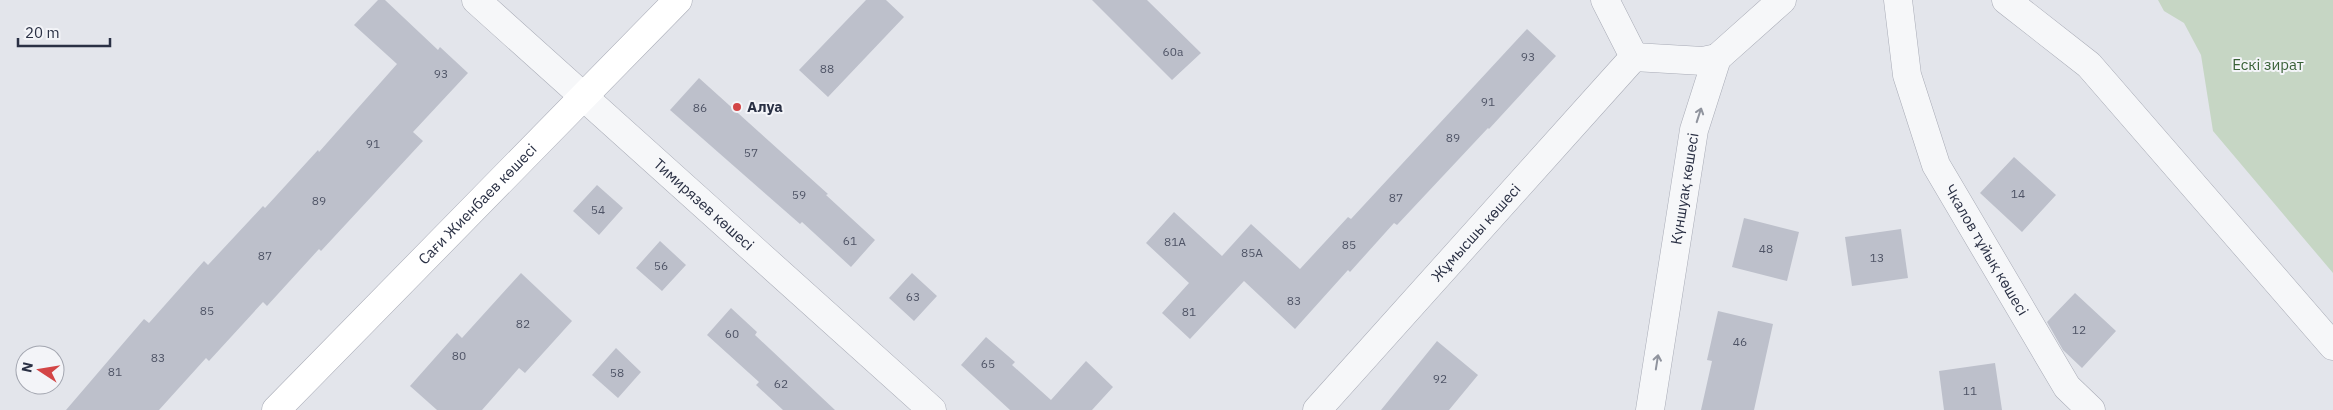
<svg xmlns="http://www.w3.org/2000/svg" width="2333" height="410" font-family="'IBM Plex Sans',sans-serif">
  <rect width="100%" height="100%" fill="#e3e5eb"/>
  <path fill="#c6d6c4" d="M2158 0H2333V273L2213 131 2201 55 2184 23 2164 11Z"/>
  <path fill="#bdc0cb" d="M378 0H385L438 50 440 47 468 73 413 132 423 141 321 251 319 249 267 306 263 302 209 361 206 358 159 410H66L144 319 149 323 204 261 208 265 263 206 265 208 318 150 319 152 397 64 354 25Z
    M866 0H886L904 17 828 97 799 70Z
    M1092 0H1147L1201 53 1172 80Z
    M1527 29 1556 56 1489 129 1488 128 1397 225 1394 223 1350 272 1348 270 1295 329 1244 281 1190 339 1162 313 1189 283 1146 243 1174 212 1222 256 1251 224 1300 269 1348 217 1351 219Z
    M699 78 828 194 826 195 875 240 851 267 802 222 800 224 670 110Z
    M2014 157 2056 195 2022 232 1980 193Z
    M597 185 623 208 599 235 573 211Z
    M1744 218 1799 232 1787 281 1732 267Z
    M1901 229 1908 278 1852 286 1845 237Z
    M660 241 686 265 662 291 636 268Z
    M521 273 572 321 525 373 519 368 482 410H437L410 386 457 333 462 338Z
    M912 273 937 296 914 321 889 298Z
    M2075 293 2116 331 2082 368 2063 350 2047 322Z
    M731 308 757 332 755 335 835 410H783L756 385 759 382 707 335Z
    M1718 311 1773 324 1754 410H1701L1712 361 1707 360Z
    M986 337 1015 362 1012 365 1051 400 1086 361 1113 387 1092 410H1010L961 365Z
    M1437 341 1478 375 1449 410H1381Z
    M616 348 641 372 618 398 592 375Z
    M1995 363 2002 410H1944L1939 371Z"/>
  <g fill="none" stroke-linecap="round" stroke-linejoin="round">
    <defs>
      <g id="street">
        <path id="s1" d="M476 0 932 410"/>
        <path d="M1605 0 1634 57"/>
        <path id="s2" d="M1898 0 1907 75 1936 165 2067 387 2091 410"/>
        <path d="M2006 0 2089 65 2333 346"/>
        <path d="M1634 57 1703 61 1717 58"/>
        <path id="s3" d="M1317 410 1634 57"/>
        <path id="s4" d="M1650 410 1694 130 1717 58 1782 0"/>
      </g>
      <g id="secondary">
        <path id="s5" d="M276 410 678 0"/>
      </g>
    </defs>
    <use href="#street" stroke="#a8abb6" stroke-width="29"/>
    <use href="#secondary" stroke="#a8abb6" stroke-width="29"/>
    <use href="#street" stroke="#f6f7f9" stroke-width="28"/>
    <use href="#secondary" stroke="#fff" stroke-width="28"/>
  </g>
  <defs><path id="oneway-shaft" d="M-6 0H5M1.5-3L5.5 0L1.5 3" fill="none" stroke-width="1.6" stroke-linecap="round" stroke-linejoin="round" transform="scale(1.25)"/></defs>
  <g stroke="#90949e">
    <use href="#oneway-shaft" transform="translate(1699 115) rotate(-72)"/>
    <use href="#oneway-shaft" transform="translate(1657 362) rotate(-81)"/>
  </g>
  <circle fill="#d34546" stroke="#f3f4f8" stroke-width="2" cx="737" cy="107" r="5"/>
  <g text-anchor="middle" stroke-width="4" stroke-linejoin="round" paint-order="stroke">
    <g font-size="12" fill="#4f5466">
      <text x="1173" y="56">60а</text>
      <text x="1528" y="61">93</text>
      <text x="827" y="73">88</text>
      <text x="441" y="78">93</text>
      <text x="1488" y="106">91</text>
      <text x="700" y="112">86</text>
      <text x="1453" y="142">89</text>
      <text x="373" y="148">91</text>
      <text x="751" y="157">57</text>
      <text x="2018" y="198">14</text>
      <text x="799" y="199">59</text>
      <text x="1396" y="202">87</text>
      <text x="319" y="205">89</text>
      <text x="598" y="214">54</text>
      <text x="850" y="245">61</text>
      <text x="1175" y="246">81А</text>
      <text x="1349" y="249">85</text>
      <text x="1766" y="253">48</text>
      <text x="1252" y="257">85А</text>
      <text x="265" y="260">87</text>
      <text x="1877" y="262">13</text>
      <text x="661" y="270">56</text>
      <text x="913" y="301">63</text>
      <text x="1294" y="305">83</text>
      <text x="207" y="315">85</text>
      <text x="1189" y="316">81</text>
      <text x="523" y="328">82</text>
      <text x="2079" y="334">12</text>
      <text x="732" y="338">60</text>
      <text x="1740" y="346">46</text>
      <text x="459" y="360">80</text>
      <text x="158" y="362">83</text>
      <text x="988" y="368">65</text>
      <text x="115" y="376">81</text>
      <text x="617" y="377">58</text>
      <text x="1440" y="383">92</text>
      <text x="781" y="388">62</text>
      <text x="1970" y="395">11</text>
    </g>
    <g font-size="15" fill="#396137" stroke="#f3f4f8">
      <text x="2268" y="70">Ескі зират</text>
    </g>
    <g font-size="15" font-weight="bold" fill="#2a3044" stroke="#f3f4f8" text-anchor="start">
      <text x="747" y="112">Алуа</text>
    </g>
    <g font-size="15" fill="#2a3044" stroke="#f3f4f8">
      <text dy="5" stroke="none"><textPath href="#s4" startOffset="224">Күншуақ көшесі</textPath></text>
      <text dy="5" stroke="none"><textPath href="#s5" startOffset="288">Сағи Жиенбаев көшесі</textPath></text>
      <text dy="5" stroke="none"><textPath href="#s1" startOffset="306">Тимирязев көшесі</textPath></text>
      <text dy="5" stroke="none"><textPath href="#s3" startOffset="238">Жұмысшы көшесі</textPath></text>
      <text dy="5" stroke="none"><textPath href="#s2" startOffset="269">Чкалов тұйық көшесі</textPath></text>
    </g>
  </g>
  <g transform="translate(40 370) rotate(282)"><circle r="24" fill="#f3f4f8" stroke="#a3a6b0"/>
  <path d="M0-4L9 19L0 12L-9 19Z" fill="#d34546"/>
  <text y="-8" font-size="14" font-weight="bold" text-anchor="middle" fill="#2a3044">N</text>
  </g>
  <path d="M18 38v8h92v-8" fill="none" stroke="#2a3044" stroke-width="2.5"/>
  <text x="25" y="38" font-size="15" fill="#2a3044" stroke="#f3f4f8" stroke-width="4" paint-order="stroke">20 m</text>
</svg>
